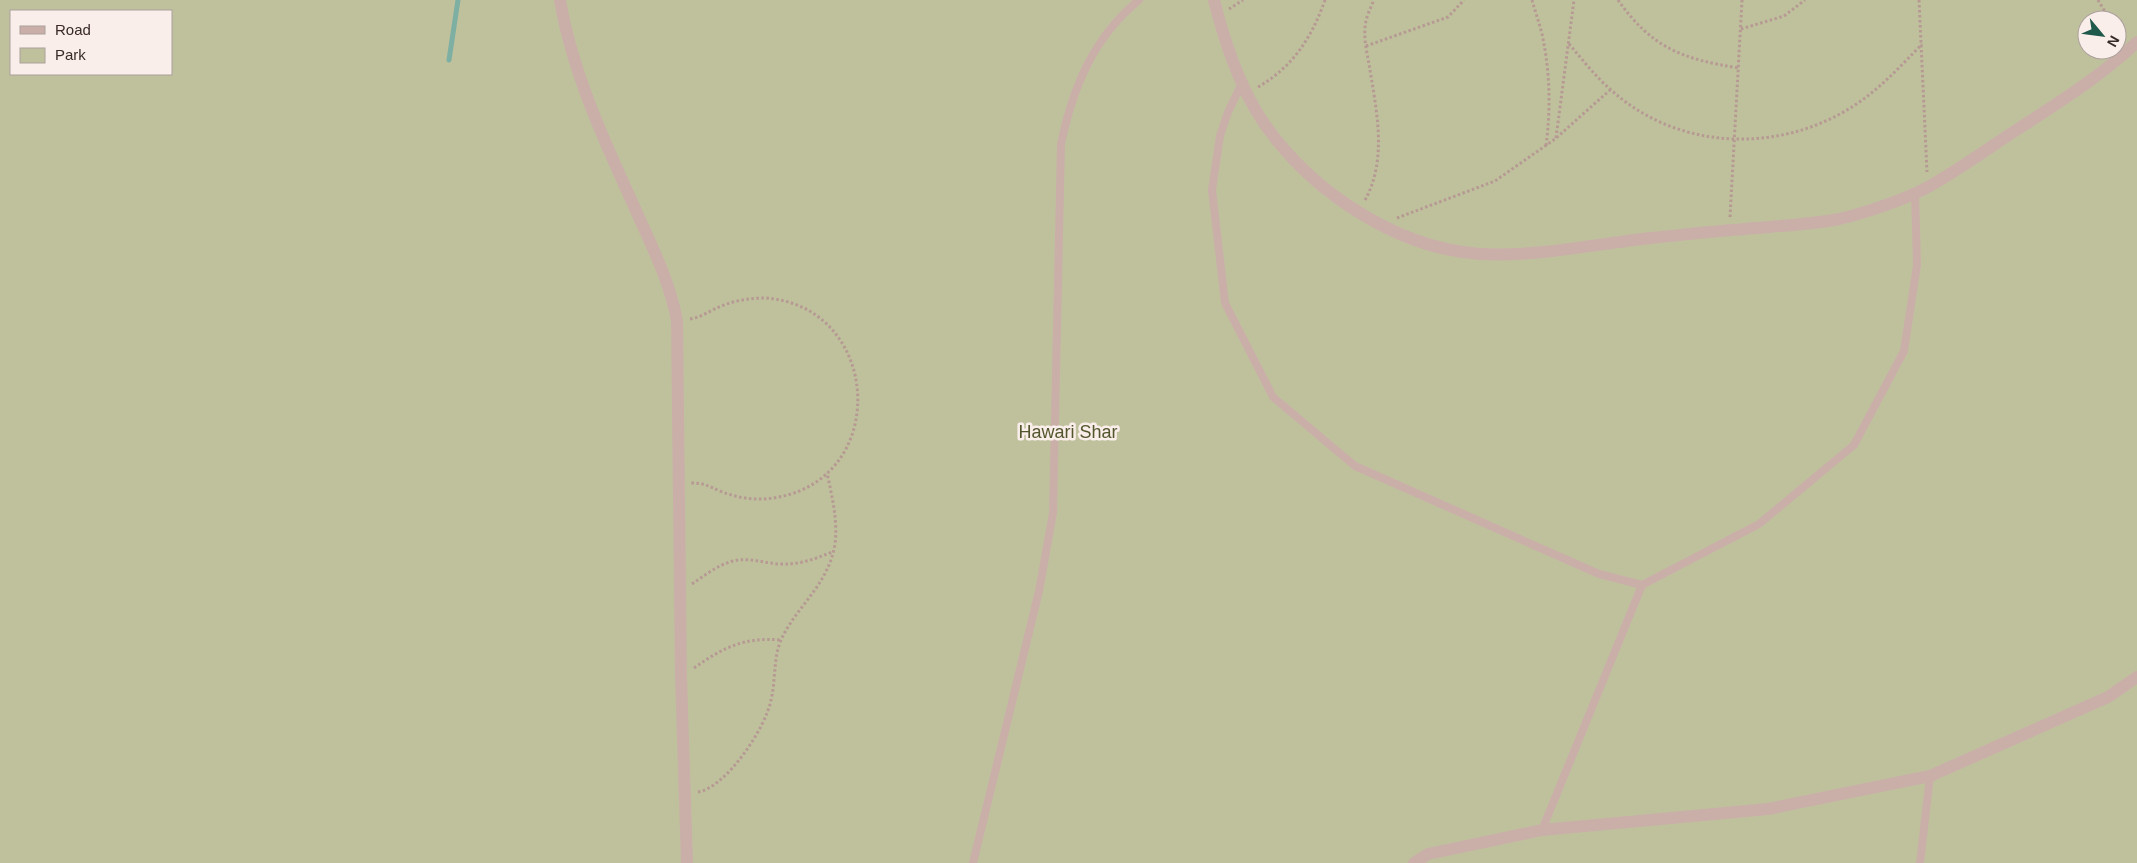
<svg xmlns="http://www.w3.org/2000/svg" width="2137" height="863" font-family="Arial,sans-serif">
  <rect width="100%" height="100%" fill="#f2e3dd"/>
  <path fill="#bfc19d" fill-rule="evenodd" d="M0 0H2137V863H0ZM11 11H171V74H11ZM2087 20H2117V50H2087Z"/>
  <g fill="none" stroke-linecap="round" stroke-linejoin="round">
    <path stroke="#7dafa3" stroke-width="5" d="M449 60 458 0"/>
    <path stroke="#b69993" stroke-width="3" stroke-dasharray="2.5 2.5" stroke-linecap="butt" d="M1532 0C1535 11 1539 22 1542 34 1550 71 1551 108 1546 146
      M1618 0C1652 48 1682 59 1739 68
      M1919 0 1927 172
      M2098 0 2110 20
      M1229 9 1243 0
      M1741 29 1784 16 1805 0
      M2117 31 2122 39
      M1569 44C1582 59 1595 76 1610 89 1675 149 1773 154 1847 110 1876 93 1899 68 1922 44
      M1366 46 1448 17 1464 0
      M1258 87C1293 67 1312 37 1325 0
      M1556 138 1574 0
      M1365 200C1388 159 1376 108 1369 64 1367 53 1364 41 1365 29 1365 19 1370 9 1374 0
      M1730 217 1742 0
      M1397 218 1495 181 1555 139 1610 90
      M690 319C703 317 712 309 724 305 737 300 752 298 765 298 880 305 892 475 779 497 759 501 739 499 720 491 708 486 705 483 691 483
      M692 584C705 575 718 565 733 561 748 557 764 563 779 564 799 565 815 559 832 552
      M694 668C724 647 744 637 781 640
      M698 792C727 787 766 727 771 700 776 680 773 659 781 640 797 605 828 586 835 544 838 521 832 496 827 473"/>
    <path stroke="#caafa9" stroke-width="8" d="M1242 83 1228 112 1220 136 1212 190 1225 303 1273 397 1355 466 1599 574 1642 585 1759 524 1854 445 1904 351 1917 265 1915 193
      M1542 830 1642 585
      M973 863 1039 591 1053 513 1061 144C1073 87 1093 38 1139 0
      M1920 863 1930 776"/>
    <path stroke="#caafa9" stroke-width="12" d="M560 0C572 71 603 138 633 204 650 243 669 278 677 321L681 677 687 863
      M1214 0C1223 36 1236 76 1255 109 1299 184 1392 248 1480 254 1537 257 1595 244 1651 238 1682 235 1714 231 1745 229 1776 226 1808 225 1839 219 1865 213 1904 200 1928 187 1960 169 1990 147 2021 127 2061 101 2102 75 2137 42
      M1414 863 1428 854 1542 830 1768 809 1930 776 2108 697 2137 677"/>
  </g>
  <g text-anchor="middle" stroke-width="5" stroke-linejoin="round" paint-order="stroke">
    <g font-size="18" fill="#52562d" stroke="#faeeea">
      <text x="1068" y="438">Hawari Shar</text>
    </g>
  </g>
  <rect x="10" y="10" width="162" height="65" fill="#faeeea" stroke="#aca09d"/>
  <rect x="20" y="26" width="25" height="8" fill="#caafa9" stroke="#aca09d"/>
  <text x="55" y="35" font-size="15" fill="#382a29">Road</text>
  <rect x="20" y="48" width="25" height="15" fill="#bfc19d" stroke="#aca09d"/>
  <text x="55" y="60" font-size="15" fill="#382a29">Park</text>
  <g transform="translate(2102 35) rotate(119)"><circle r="24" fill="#faeeea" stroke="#aca09d"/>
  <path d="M0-4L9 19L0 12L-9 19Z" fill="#1f594c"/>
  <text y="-8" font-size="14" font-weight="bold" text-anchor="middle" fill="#382a29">N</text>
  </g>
</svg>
